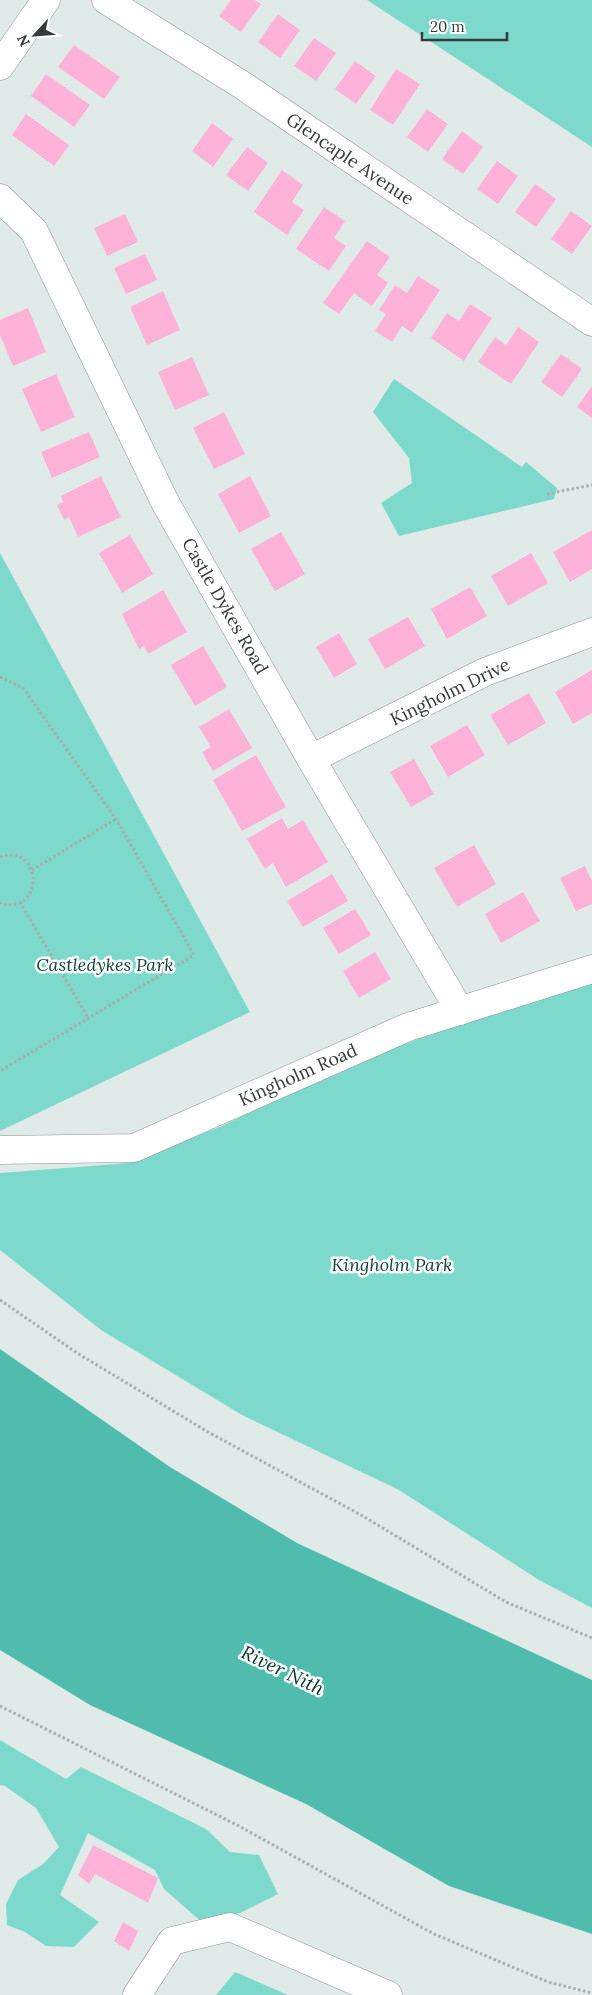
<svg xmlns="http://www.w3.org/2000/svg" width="592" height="1995" font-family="Lora,serif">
  <rect width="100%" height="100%" fill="#e0ebe9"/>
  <path fill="#7dd9cc" d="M367 0H592V147Z
    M394 379 522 467 526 462 557 488 554 499 399 536 381 503 412 483 409 458 373 412Z
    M0 553 250 1012 0 1131Z
    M592 971V1608L539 1580 399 1490 242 1415 101 1330 0 1250V1173L129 1163 222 1126 326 1075Z
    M0 1740 66 1779 81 1767 206 1829 230 1852 259 1855 278 1894 240 1913 204 1924 164 1889 155 1870 88 1833 60 1895 99 1922 74 1947 46 1946 25 1932 7 1925 6 1904 18 1880 43 1864 59 1847 36 1808 5 1786 0 1785Z
    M235 1972 288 1995H216Z"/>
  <path fill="#50bcad" d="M0 1349 170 1467 297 1543 592 1680V1934L449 1886 306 1804 90 1705 0 1650Z"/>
  <path fill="#ffb2d7" d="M231 0H255L261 4 241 32 219 16Z
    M278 14 300 30 280 58 258 42Z
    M314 38 336 53 316 81 294 66Z
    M74 45 120 77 104 99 58 67Z
    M355 61 376 76 356 104 335 89Z
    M396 69 420 84 393 125 370 110Z
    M46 74 90 105 74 127 31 96Z
    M427 109 448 124 428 152 407 137Z
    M26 114 69 145 54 166 12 135Z
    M212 123 233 139 213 167 192 151Z
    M462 131 483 147 463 174 442 159Z
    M247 147 268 163 248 191 226 175Z
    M497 161 518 176 498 204 477 189Z
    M282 170 303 185 292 202 304 210 287 235 254 212Z
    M535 184 556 199 536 227 515 212Z
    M324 207 345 221 334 238 346 246 329 271 296 249Z
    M571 211 592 226 572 254 551 239Z
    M125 214 138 242 107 256 94 228Z
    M367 241 390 257 377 275 388 283 372 306 354 293 339 314 323 303Z
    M145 254 157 280 126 294 114 268Z
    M418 276 440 290 412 333 402 326 392 342 375 331 386 314 379 310 395 285 407 293Z
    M163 291 180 330 147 345 130 307Z
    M470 304 492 318 464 361 431 338 447 313 459 321Z
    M28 308 46 352 13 366 0 335V320Z
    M518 327 539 342 511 384 478 362 495 337 506 345Z
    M561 354 582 369 562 397 541 382Z
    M192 357 209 395 175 410 158 372Z
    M56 374 75 417 41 432 22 389Z
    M592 386V418L577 407Z
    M224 412 245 454 214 469 193 428Z
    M89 432 100 457 52 478 41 452Z
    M101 476 121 517 78 537 69 517 64 520 57 505 63 502 61 496Z
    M250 476 271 516 239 533 218 494Z
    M592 530V569L570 582 553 552Z
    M281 532 305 574 275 591 251 549Z
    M130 535 153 574 122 593 99 553Z
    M531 553 548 583 508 606 491 576Z
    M470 587 487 616 447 639 431 609Z
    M163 590 187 632 148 654 144 646 139 649 122 614Z
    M408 617 425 646 385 669 368 639Z
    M339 633 357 664 334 678 316 647Z
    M203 646 227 687 195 706 171 665Z
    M592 670V713L573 724 555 692Z
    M529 693 546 723 508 745 490 715Z
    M229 709 252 748 213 771 202 752 211 747 199 727Z
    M467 725 485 755 448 777 430 746Z
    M256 755 286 807 242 831 213 780Z
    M414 759 434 794 411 807 390 772Z
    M282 818 288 829 303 820 328 862 286 887 273 863 265 869 247 839Z
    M474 845 496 884 457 907 434 868Z
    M585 866 592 881V904L576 911 560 878Z
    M332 874 348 901 303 927 287 901Z
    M523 892 540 921 501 943 485 914Z
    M355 909 371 935 339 954 323 928Z
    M375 952 391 979 359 998 343 971Z
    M93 1845 158 1878 148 1903 95 1874 89 1884 78 1875Z
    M123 1922 138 1931 129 1951 114 1941Z"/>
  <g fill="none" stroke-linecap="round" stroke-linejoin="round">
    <defs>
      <path id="minor" d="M106 0 242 85 592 322
        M0 66 46 0
        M0 198 34 231 166 504 311 759 460 1011
        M311 759 485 672 592 632
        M137 1995 172 1941 230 1927 388 1995"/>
      <path id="major" d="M0 1150 134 1148 408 1027 592 969"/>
    </defs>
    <use href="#minor" stroke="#8a9391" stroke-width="29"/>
    <use href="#major" stroke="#8a9391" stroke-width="29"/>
    <path stroke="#a6aead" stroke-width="3" stroke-dasharray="2.5 2.5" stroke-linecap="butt" d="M547 494 592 485
      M0 677 23 688 116 819 194 955 0 1071
      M0 857C43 842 45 917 0 903
      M32 870 116 819
      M20 902 88 1018
      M0 1300 77 1353 208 1432 361 1515 506 1602 592 1638
      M0 1706 237 1825 434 1934 548 1982 592 1993"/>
    <use href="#minor" stroke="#fff" stroke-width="28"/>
    <use href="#major" stroke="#fff" stroke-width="28"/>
  </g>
  <g text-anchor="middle" stroke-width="5" stroke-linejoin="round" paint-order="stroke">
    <g font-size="18" fill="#363a3a" stroke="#fff">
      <text transform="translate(350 159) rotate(34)" y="6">Glencaple Avenue</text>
      <text transform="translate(225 606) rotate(60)" y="6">Castle Dykes Road</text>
      <text transform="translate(450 692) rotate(-26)" y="6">Kingholm Drive</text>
      <text transform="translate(298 1075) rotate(-24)" y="6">Kingholm Road</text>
    </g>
    <g font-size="18" font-style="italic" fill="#13433d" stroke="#fff">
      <text x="105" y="971">Castledykes Park</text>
      <text x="392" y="1271">Kingholm Park</text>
    </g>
    <g font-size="19" font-style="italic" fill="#013630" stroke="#fff">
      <text transform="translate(283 1670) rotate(26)" y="7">River Nith</text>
    </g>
  </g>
  <g transform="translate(35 35) rotate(244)" stroke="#ffffff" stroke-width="4" paint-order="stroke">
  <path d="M0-4L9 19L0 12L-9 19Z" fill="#363a3a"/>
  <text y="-8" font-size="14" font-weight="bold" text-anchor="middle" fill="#363a3a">N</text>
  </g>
  <path d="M422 32v8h85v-8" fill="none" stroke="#363a3a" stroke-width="2.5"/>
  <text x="430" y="32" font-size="15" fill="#363a3a" stroke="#ffffff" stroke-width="4" paint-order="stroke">20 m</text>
</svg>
